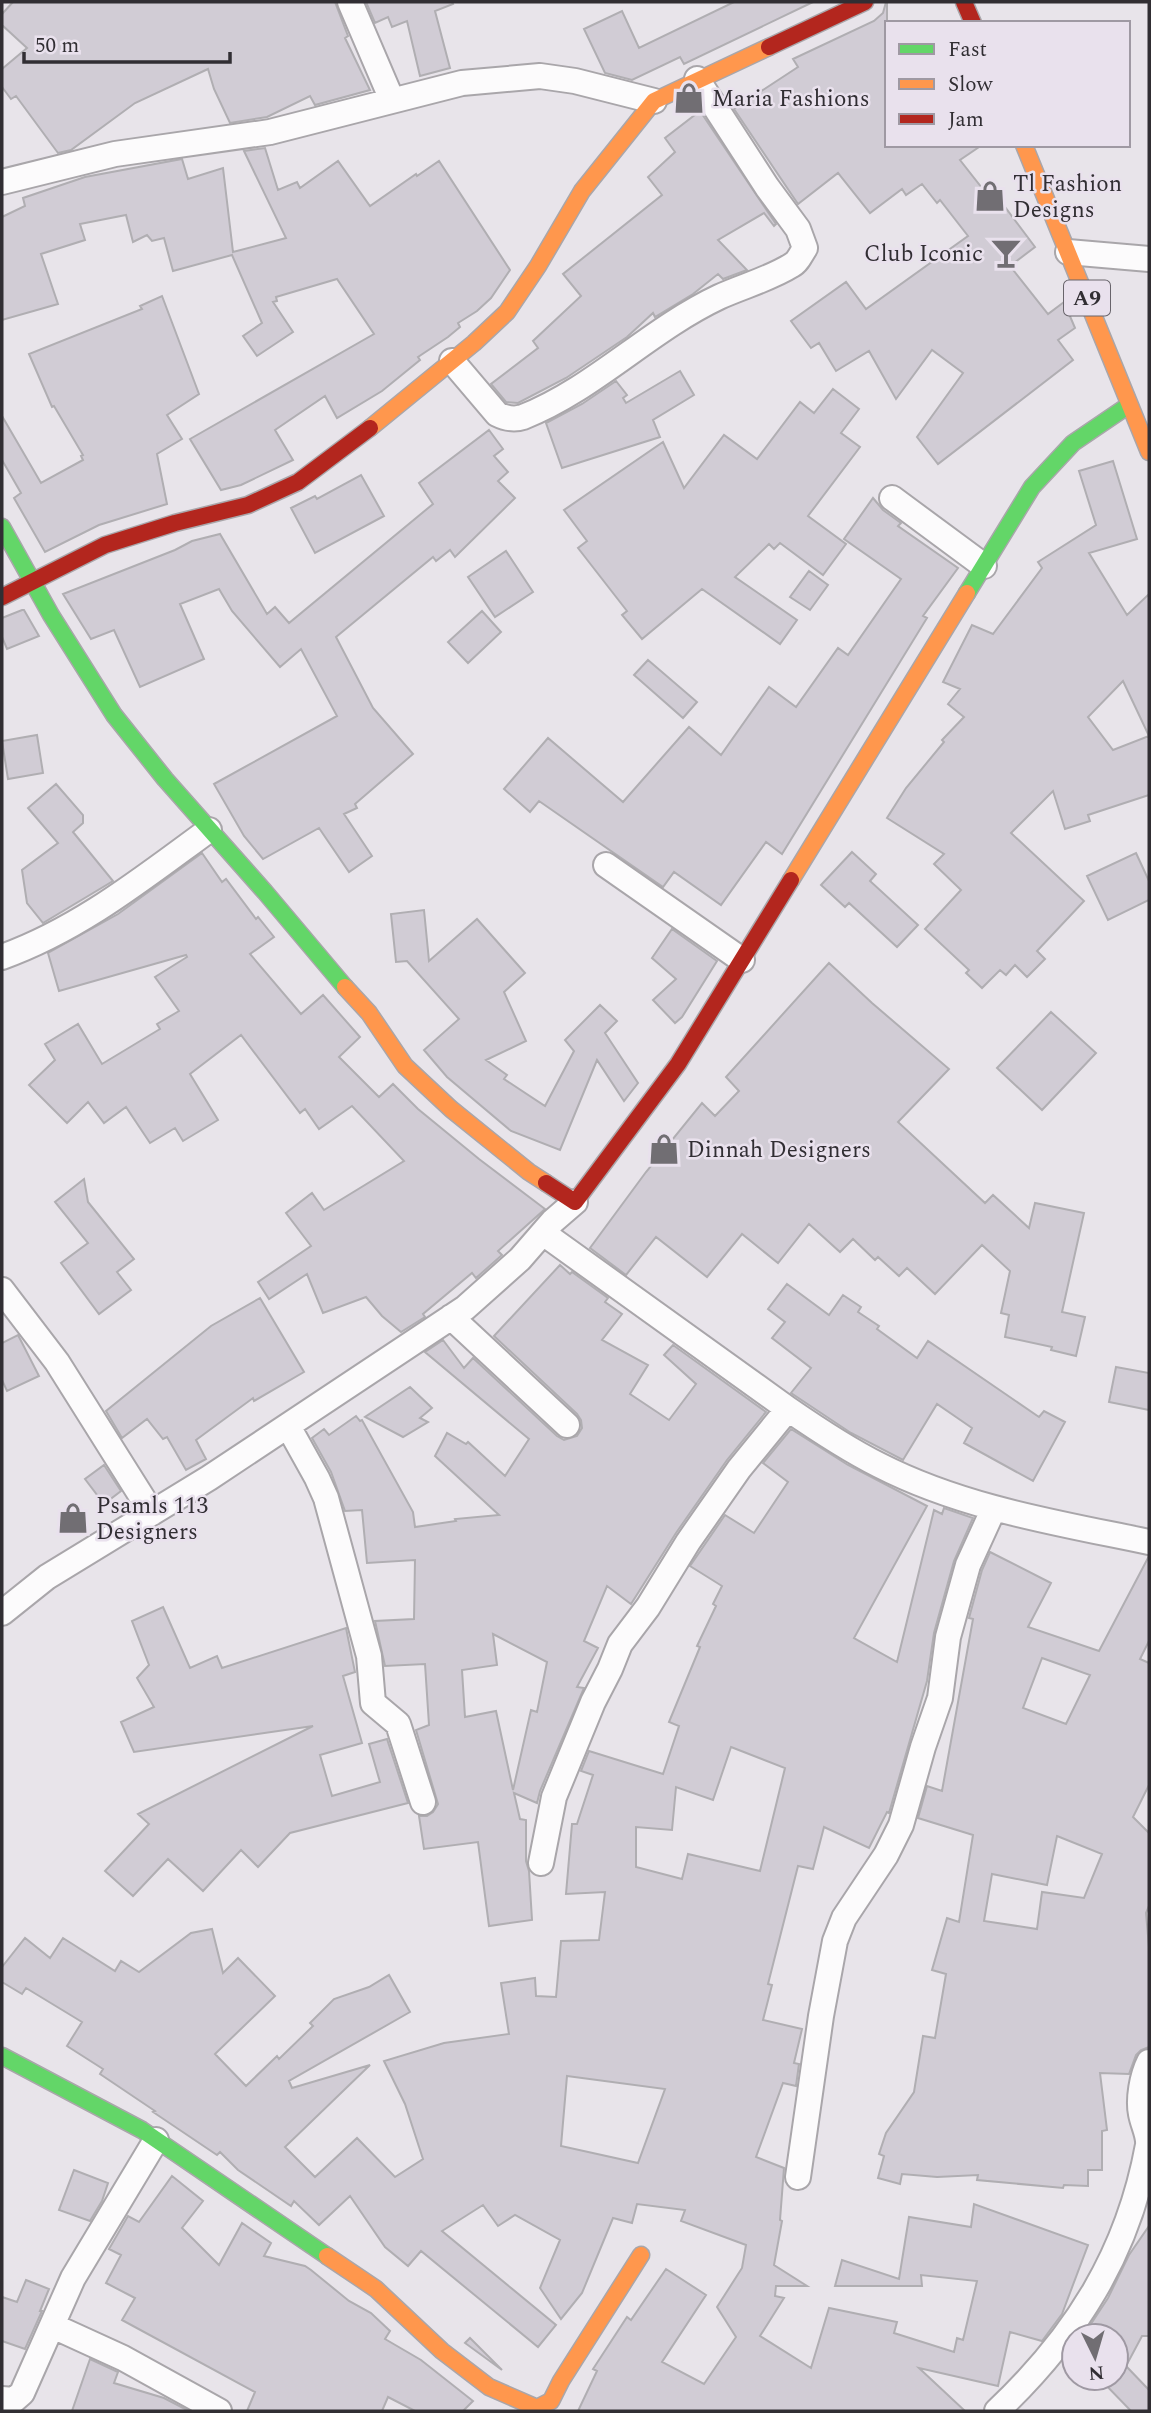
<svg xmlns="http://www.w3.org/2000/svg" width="1151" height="2413" font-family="Spectral,serif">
  <rect width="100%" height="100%" fill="#e8e4ea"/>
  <path fill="#d1ccd5" stroke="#b0aeb2" stroke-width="2" fill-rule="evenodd" d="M13 2H335L348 36 345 38 370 90 315 105 310 96 267 117 230 123 214 89 208 69 135 103 71 150 58 153 16 96 11 99 2 87V69L27 48 2 25V14Z
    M366 2H452L453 4 435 11 450 68 420 76 407 21 392 27 388 17 375 23Z
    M734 2H813L684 64 680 57 632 80 605 73 584 29 622 11 639 48Z
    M886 2H887V145H982L960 160 997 207 1002 203 1035 247 1010 266 1048 314 1064 302 1075 328 1058 340 1073 360 938 464 917 437 963 373 932 350 896 399 869 351 836 371 819 343 811 348 791 321 846 282 866 309 968 236 940 200 937 203 922 184 906 195 902 189 870 213 838 173 798 204 734 109 798 67 793 59 874 21 883 13Z
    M700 111 776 224 774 226 764 213 718 240 747 270 723 279 718 274 693 294 655 317 653 313 627 337 566 378 518 403 506 402 491 384 538 348 533 341 581 296 563 274 662 195 648 177 675 152 665 138Z
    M265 148 278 190 297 182 300 188 338 161 370 206 416 174 417 176 439 161 510 270 491 298 477 311 458 323 460 327 448 337 418 357 420 360 382 391 337 418 325 396 275 430 293 460 241 485 221 490 190 439 374 334 337 279 276 297 277 301 273 302 293 332 257 356 243 336 262 323 232 255 173 271 164 238 152 241 147 235 133 242 126 215 80 224 85 240 41 254 58 304 2 320V217L25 206 23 198 85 177 182 159 188 179 223 168 233 252 286 238 244 151Z
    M162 296 199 394 167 415 182 439 157 454 167 504 99 525 45 552 14 498 21 493 2 460V416L41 483 83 460 81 456 83 455 54 406 52 407 29 354 142 309 140 306Z
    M680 371 694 395 653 420 660 437 562 468 546 423 582 404 616 381 627 395 623 398 626 403Z
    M833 389 859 409 841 433 860 447 808 516 846 544 823 575 780 543 774 549 769 544 735 577 797 620 780 644 702 589 642 639 622 615 627 611 578 548 587 541 564 510 663 442 684 488 724 435 757 459 800 402 814 413Z
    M489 430 503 449 494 456 508 472 498 481 515 498 455 557 450 550 436 561 433 557 336 637 373 708 413 754 355 804 357 808 344 814 372 856 349 872 319 828 263 859 244 836 214 784 337 716 301 649 280 667 232 611 219 589 180 604 204 659 140 687 114 630 91 639 63 594 175 550 192 541 220 534 267 614 275 607 289 623 433 504 419 483Z
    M1113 461 1137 539 1089 553 1127 615 1149 594V795L1088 815 1090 821 1065 829 1053 791 1011 833 1084 901 1037 951 1045 959 1027 977 1015 965 1006 975 1000 970 982 988 966 973 969 970 925 929 961 890 934 864 944 854 887 818 906 788 944 742 942 740 964 717 948 704 960 689 943 682 972 625 993 634 1042 568 1038 562 1096 525 1079 471ZM1123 681 1149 736 1113 750 1088 717Z
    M361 475 384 516 315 553 291 508 315 496 317 499Z
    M873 498 883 510 901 523 898 526 958 568 923 616 927 618 782 854 766 842 721 905 674 872 663 887 539 801 530 812 504 789 548 738 623 802 689 727 721 755 769 687 796 707 838 648 848 655 901 579 844 539Z
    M506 551 533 592 495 617 468 577Z
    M809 571 828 585 810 610 790 597Z
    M22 610H24L39 636 7 649 2 637V618Z
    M482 611 501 632 468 663 448 642Z
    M648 660 697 702 683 718 634 675Z
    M37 735 43 773 8 779 2 741Z
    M56 784 83 815V823L73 832 113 881 43 923 27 903 22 870 58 843 28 808Z
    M852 852 876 874 870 881 918 925 897 947 849 903 845 907 821 885Z
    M202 853 222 882 226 879 256 919 258 917 274 937 250 954 301 1014 323 995 360 1037 339 1057 379 1097 393 1084 418 1109 479 1159 545 1209 498 1251 502 1255 476 1278 472 1273 423 1314 425 1317 401 1332 382 1316 366 1297 323 1313 307 1274 269 1299 258 1282 311 1246 286 1213 312 1193 324 1210 404 1161 352 1106 319 1129 305 1109 300 1113 241 1035 190 1074 218 1120 183 1141 175 1128 150 1143 126 1107 104 1123 88 1102 67 1123 29 1085 55 1060 45 1044 78 1024 102 1064 160 1029 157 1024 179 1011 155 977 187 957 186 955 59 991 48 953 118 914Z
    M1136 853 1149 881V900L1108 920 1087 876Z
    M424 910 429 961 477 919 525 973 504 992 526 1041 486 1060 507 1075 504 1079 545 1106 574 1051 565 1040 600 1005 617 1021 605 1033 638 1083 624 1101 597 1060 560 1150 511 1131 447 1077 424 1050 459 1019 407 961 396 962 391 914Z
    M672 929 717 961 682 1017 675 1023 653 1000 676 979 652 958Z
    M829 963 872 1003 949 1069 898 1122 985 1203 993 1195 1029 1228 1035 1203 1084 1213 1062 1312 1085 1317 1076 1356 1051 1350 1052 1347 1005 1337 1009 1315 1001 1313 1010 1271 982 1245 935 1294 907 1268 899 1276 878 1257 875 1260 853 1239 840 1252 809 1224 778 1263 742 1234 707 1277 656 1237 626 1275 590 1248 646 1172 702 1103 715 1116 739 1091 726 1077Z
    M1051 1012 1096 1053 1042 1110 997 1068Z
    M84 1179 88 1202 134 1259 117 1272 131 1290 99 1314 61 1263 88 1243 55 1202Z
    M560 1265 570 1274 572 1272 608 1298 605 1302 622 1314 602 1340 648 1365 630 1394 669 1420 696 1384 664 1355 673 1345 766 1412 727 1460 676 1533 631 1604 607 1586 584 1641 598 1648 577 1687 584 1688 540 1791 537 1803 514 1793 520 1819 526 1820V1861L529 1871 532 1920 489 1926 478 1842 424 1849 419 1816H427L433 1812 438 1804 416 1730 429 1725 425 1664 385 1666 375 1621 414 1619 415 1560 367 1563 362 1510 345 1511 331 1472 312 1438 324 1429 329 1435 356 1416 360 1421 362 1420 413 1512 415 1527 456 1521 455 1519 499 1515 435 1456 447 1433 466 1444 468 1442 505 1476 529 1439 425 1352 443 1340 464 1368 473 1358 557 1436 564 1440 577 1436 582 1428 581 1420 577 1414 494 1336ZM493 1634 547 1662 537 1712 531 1710 513 1790 496 1711 465 1717 462 1670 497 1665Z
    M787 1284 829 1315 843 1295 861 1307 858 1312 879 1326 877 1329 917 1358 928 1341 1039 1417 1044 1411 1065 1422 1033 1481 964 1443 972 1428 937 1404 903 1460 851 1433 791 1393 811 1368 772 1338 785 1322 768 1309Z
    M260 1298 304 1372 254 1401 253 1398 196 1440 206 1459 186 1470 167 1437 163 1439 147 1419 122 1438 106 1411 211 1326Z
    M18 1335 39 1376 7 1391 2 1380V1343Z
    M1116 1367 1149 1373V1410L1109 1402Z
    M410 1387 432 1408 420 1418 428 1422 403 1437 365 1417Z
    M791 1429 848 1465 927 1506 854 1638 897 1662 934 1510 942 1514 944 1508 973 1518 954 1561 934 1633 927 1681 889 1813 887 1812 869 1848 824 1827 813 1869 798 1866 768 1984 772 1985 763 2020 802 2029 794 2063 799 2064 796 2086 783 2083 756 2157 784 2168 780 2220 782 2221 774 2265 807 2286H776L775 2296 784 2298 760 2336 811 2368 829 2308 897 2322 894 2333 954 2352 957 2338 963 2340 977 2281 921 2275 922 2286H835L842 2260 899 2279 909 2217 971 2227 974 2204 1088 2245 1062 2314 1042 2341 1010 2332 998 2386 919 2368 965 2411H578L597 2371 593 2369 627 2317 631 2320 666 2269 706 2295 662 2362 704 2384 736 2337 717 2307 742 2268 746 2245 681 2221 685 2210 637 2204 632 2223 613 2218 582 2293 561 2319 540 2288 560 2240 515 2215 498 2226 483 2205 442 2231 556 2325 538 2347 421 2251 408 2266 385 2247 350 2196 319 2225 294 2201 291 2206 238 2170 220 2152 217 2155 153 2112 155 2111 100 2074 103 2069 67 2046 82 2022 26 1988 22 1994 2 1982V1967L25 1938 50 1958 63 1938 115 1971 121 1961 139 1972 191 1933 212 1929 223 1973 238 1958 275 1996 215 2054 246 2086 277 2056 279 2059 313 2026 310 2023 334 1999 369 1987 389 1975 410 2012 289 2081 292 2088 370 2065 285 2147 315 2177 357 2138 395 2177 423 2159 405 2104 384 2061 444 2043 509 2034 501 1983 535 1978 536 1996 556 1997 561 1941 599 1940 605 1892 566 1894 572 1824H577L593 1775 581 1771 589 1751 663 1774 679 1726 669 1722 700 1647 697 1646 716 1606 713 1604 722 1586 690 1566 725 1515 754 1533 788 1482 763 1463ZM731 1747 785 1768 760 1871 688 1854 682 1879 636 1867V1827L672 1830 676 1787 713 1800ZM567 2076 665 2089 638 2163 561 2146Z
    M104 1465 121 1491 104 1504 85 1479Z
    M990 1552 1051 1583 1028 1627 1099 1651 1149 1556V1641L1140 1659 1149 1663V1785L1133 1817 1149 1833V1906L1146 1913 1149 1947V2047L1141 2050 1136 2055 1129 2074 1100 2073 1107 2130 1102 2131V2170H1088V2186L1064 2185 1063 2188 977 2180 978 2175 937 2177 902 2174 900 2184 878 2178 884 2156 879 2154 886 2133 914 2092 923 2036 935 2038 946 1974 932 1970 947 1918 959 1922 973 1835 918 1818 927 1786 942 1791 973 1619 969 1618 982 1570ZM1042 1658 1090 1675 1066 1724 1023 1708ZM1057 1836 1102 1854 1084 1898 1042 1892 1037 1929 984 1921 992 1874 1047 1885Z
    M163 1607 190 1668 217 1656 222 1668 346 1628 355 1672 343 1676 362 1743 320 1755 332 1796 380 1782 369 1744 387 1739 408 1803 290 1833 258 1867 241 1850 203 1891 168 1859 133 1896 105 1871 149 1824 138 1814 313 1726 134 1752 121 1722 154 1707 137 1678 149 1665 132 1621Z
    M74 2170 108 2183 102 2201 90 2221 59 2210Z
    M172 2176 203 2201 182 2228 219 2265 242 2223 271 2243 264 2256 305 2266 311 2270 349 2301 371 2313 390 2331 385 2339 421 2360 473 2401 463 2411H415L388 2397 382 2411H247L255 2392 122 2320 135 2298 106 2283 121 2255 109 2249 128 2216 139 2222Z
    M1149 2226V2336H1142L1126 2366 1149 2390V2411H1131L1099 2378H1116V2336H1083L1108 2298 1129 2255Z
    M26 2280 49 2289 40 2311H42L25 2349 2 2341V2297L17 2302Z
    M470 2338 502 2370 465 2343Z
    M90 2359 118 2372 114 2383 164 2398 189 2411H72Z"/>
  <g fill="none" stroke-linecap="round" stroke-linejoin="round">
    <defs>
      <path id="street" d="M350 2 392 100
        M2 182 115 154 270 132 462 83 540 76 575 81 654 101
        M1068 252 1149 259
        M452 361 497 414C505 418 514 420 523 417 594 389 649 330 719 297 743 286 770 279 792 265 798 262 801 254 805 248L798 229 767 187 697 79
        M892 498 984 566
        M606 865 742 960
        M2 957C80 929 143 878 209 830
        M543 1233 788 1409C817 1429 847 1449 879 1465 963 1508 1058 1523 1149 1542
        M2 1290 57 1362 152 1513
        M451 1317 567 1425
        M288 1426 317 1478 326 1498 369 1656 373 1703 398 1724 423 1802
        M2 1613 47 1577 209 1478 465 1308 520 1259 553 1221 575 1202
        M541 1863 554 1797 593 1702 610 1669 620 1644 648 1607 688 1542 739 1469 788 1409
        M798 2177 821 2016 835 1941 844 1918 886 1855 901 1825 923 1747 940 1698 948 1637 968 1565 994 1508
        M53 2326 123 2358 219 2411
        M2 2399 14 2400 22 2393 73 2278 156 2140
        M997 2411C1076 2336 1128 2254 1148 2145 1149 2135 1143 2125 1141 2114 1138 2099 1142 2076 1149 2062"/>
      <path id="fast" d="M2 527 51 615 114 715 165 779 265 892 345 987
        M967 593 1032 487 1073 443 1129 405
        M2 2056 142 2130 327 2256"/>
      <path id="slow" d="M1024 145 1149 452
        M370 428 474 343 507 312 538 266 582 191 654 101 769 47
        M791 880 967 593
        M345 987 369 1013 405 1066 451 1109 529 1172 546 1183
        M327 2256 376 2289 442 2351 489 2387 537 2408 551 2401 561 2381 641 2255"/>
      <path id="jam" d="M964 2 973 23
        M769 47 865 2
        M2 597 105 545 175 523 248 505 298 482 370 428
        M546 1183 575 1202 678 1064 791 880"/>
    </defs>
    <use href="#street" stroke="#a9a6aa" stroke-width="28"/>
    <use href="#fast" stroke="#a9a6aa" stroke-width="19"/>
    <use href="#slow" stroke="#a9a6aa" stroke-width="19"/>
    <use href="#jam" stroke="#a9a6aa" stroke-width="19"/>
    <use href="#street" stroke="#fcfbfc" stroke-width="24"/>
    <use href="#fast" stroke="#63d668" stroke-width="16"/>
    <use href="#slow" stroke="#ff974d" stroke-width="16"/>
    <use href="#jam" stroke="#b3261e" stroke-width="16"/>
  </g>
  <defs>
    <symbol id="shop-bare" viewBox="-9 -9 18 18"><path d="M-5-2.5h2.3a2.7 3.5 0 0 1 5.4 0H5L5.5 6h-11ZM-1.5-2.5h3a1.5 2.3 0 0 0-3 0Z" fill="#716e73" stroke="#e9e1ed" stroke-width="2.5" paint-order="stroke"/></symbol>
    <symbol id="bar-bare" viewBox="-9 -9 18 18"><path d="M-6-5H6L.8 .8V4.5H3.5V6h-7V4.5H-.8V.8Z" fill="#716e73" stroke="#e9e1ed" stroke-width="2.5" paint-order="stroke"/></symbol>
  </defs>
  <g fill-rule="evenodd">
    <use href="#shop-bare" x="667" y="76" width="44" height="44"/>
    <use href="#shop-bare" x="968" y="174" width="44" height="44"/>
    <use href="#bar-bare" x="984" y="231" width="44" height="44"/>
    <use href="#shop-bare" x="642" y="1127" width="44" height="44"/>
    <use href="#shop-bare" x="51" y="1496" width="44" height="44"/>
  </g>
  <g text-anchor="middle" stroke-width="5" stroke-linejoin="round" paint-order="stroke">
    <rect fill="#e9e1ed" stroke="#68646b" stroke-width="2" x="1064" y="280.5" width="46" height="35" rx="5"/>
    <g font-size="21" font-weight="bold" fill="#312e33">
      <text x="1087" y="305">A9</text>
    </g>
    <g font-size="23" fill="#312e33" stroke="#e9e1ed" text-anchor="start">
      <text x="712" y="106">Maria Fashions</text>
      <text x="1013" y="191">Tl Fashion<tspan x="1013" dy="26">Designs</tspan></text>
      <text x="983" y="261" text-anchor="end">Club Iconic</text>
      <text x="687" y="1157">Dinnah Designers</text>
      <text x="96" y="1513">Psamls 113<tspan x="96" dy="26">Designers</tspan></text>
    </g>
  </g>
  <rect width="1151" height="2413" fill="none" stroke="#312e33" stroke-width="7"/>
  <rect x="885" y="21" width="245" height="126" fill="#e9e1ed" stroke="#9f99a3" stroke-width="2"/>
  <rect x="899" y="44" width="35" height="10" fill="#63d668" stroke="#9f99a3" stroke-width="2"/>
  <text x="948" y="56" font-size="21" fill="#312e33">Fast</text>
  <rect x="899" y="79" width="35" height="10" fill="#ff974d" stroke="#9f99a3" stroke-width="2"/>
  <text x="948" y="91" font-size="21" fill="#312e33">Slow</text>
  <rect x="899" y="114" width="35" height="10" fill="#b3261e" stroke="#9f99a3" stroke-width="2"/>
  <text x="948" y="126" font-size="21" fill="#312e33">Jam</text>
  <g transform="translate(1095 2357) rotate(175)"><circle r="33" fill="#e9e1ed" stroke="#9f99a3" stroke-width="2"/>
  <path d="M0-5L12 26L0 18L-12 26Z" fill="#716e73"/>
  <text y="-10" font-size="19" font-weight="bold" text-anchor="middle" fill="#312e33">N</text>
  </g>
  <path d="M24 52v10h206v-10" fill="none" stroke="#312e33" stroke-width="3.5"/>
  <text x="35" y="52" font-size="21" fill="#312e33" stroke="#e9e1ed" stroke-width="5" paint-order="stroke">50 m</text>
</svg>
